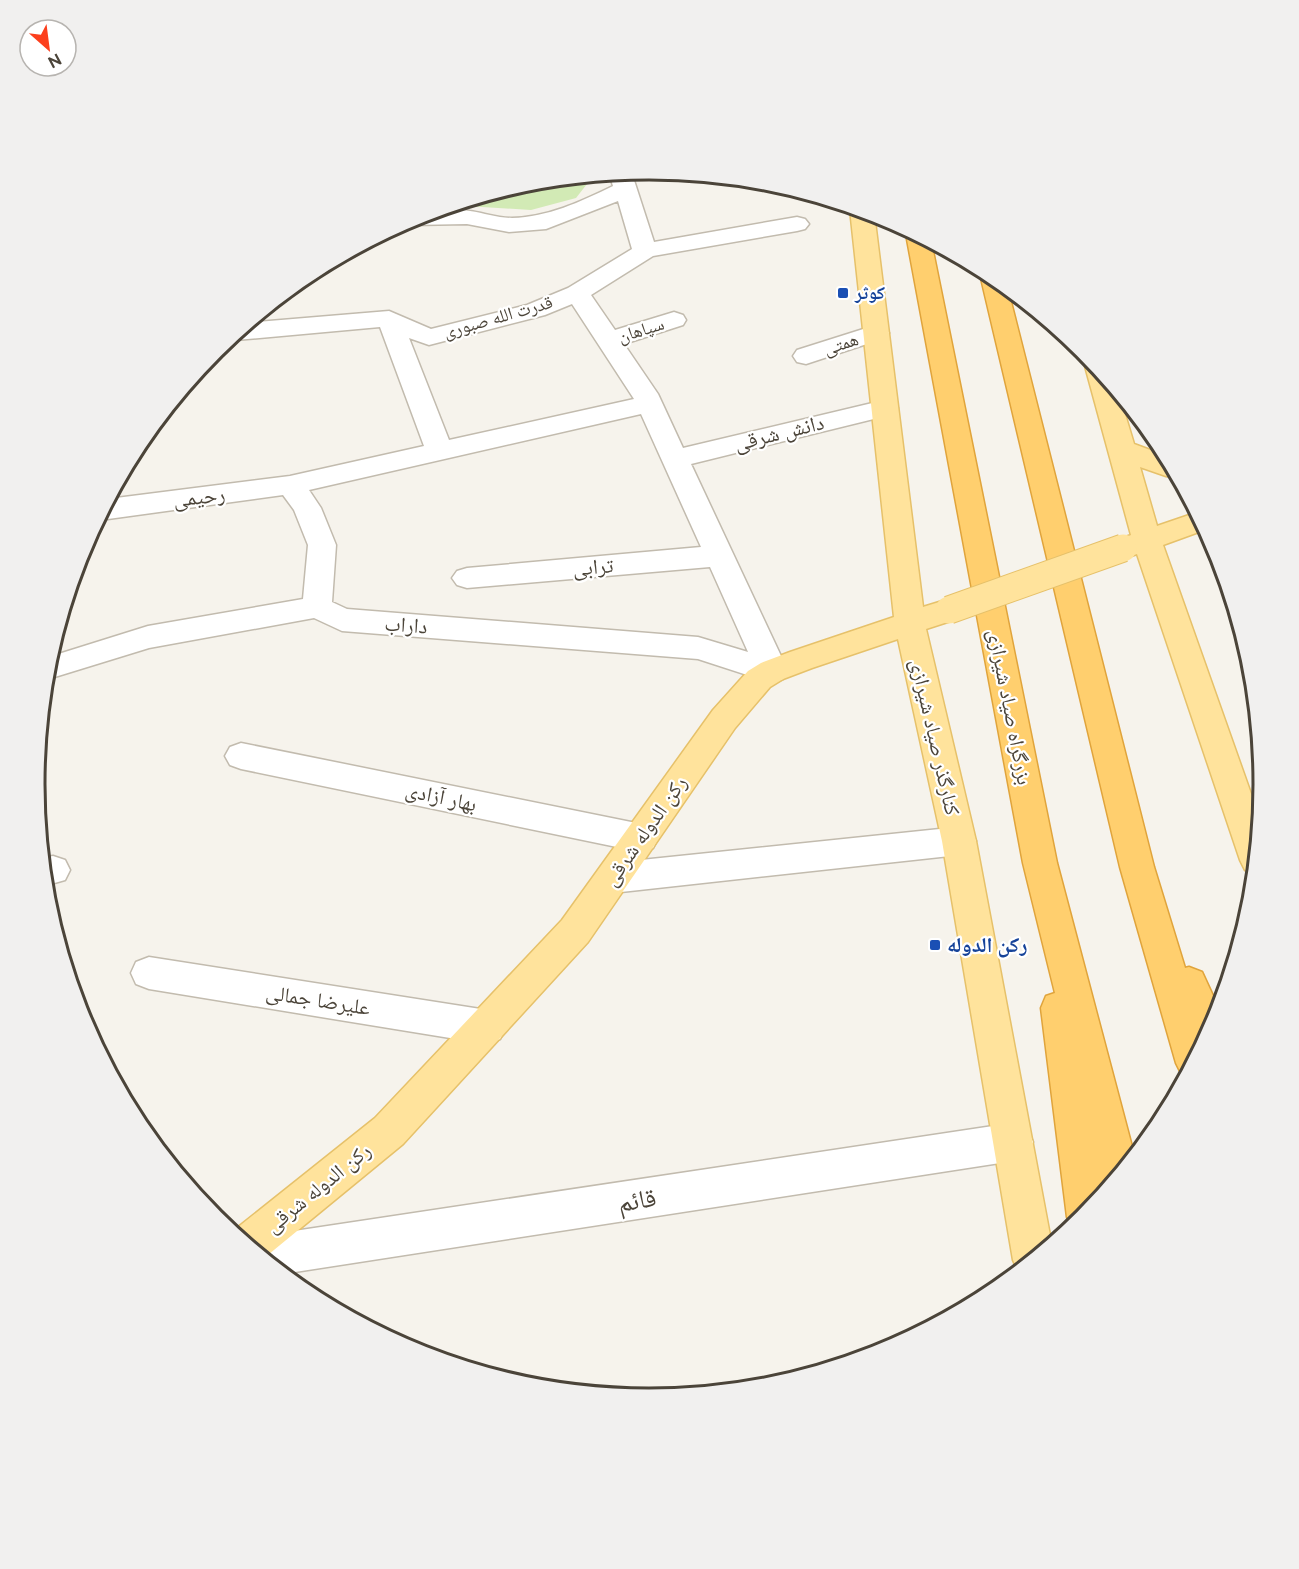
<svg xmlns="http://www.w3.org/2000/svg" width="1299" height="1569" font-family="Raleway,'Noto Naskh Arabic',sans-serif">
  <rect width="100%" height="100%" fill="#f6f3ec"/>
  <path fill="#d2eab5" d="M594 175 576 198 531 210 450 205 530 181Z"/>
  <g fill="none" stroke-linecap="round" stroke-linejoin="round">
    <defs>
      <path id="minor" d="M631 171 654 242 797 217 805 219 809 224 805 229 797 231 653 256 591 295 615 330 674 312 683 315 686 320 683 325 624 344 658 394 683 448 885 400 894 402 898 408 894 414 691 464 788 671 783 679 772 683 698 659 342 631 314 618 149 648 45 680 49 657 148 626 303 599 308 545 294 510 283 495 108 519 99 516 108 499 290 476 424 446 380 327 236 340 229 338 246 323 389 311 431 329 527 305 568 288 632 249 618 201 546 229 509 232 467 224 411 225 403 223C423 212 447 207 470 211 484 213 498 218 512 218 548 217 580 202 613 186L609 173ZM572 304 634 399 449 440 409 338 429 345 545 315ZM641 414 701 547 467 568 457 571 452 578 457 585 467 588 710 567 748 652 698 637 347 609 332 602 336 545 321 508 309 490Z
        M876 325 885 328 889 333 885 338 806 364 797 362 793 356 797 350Z
        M241 743 641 824 653 828 658 838 653 848 641 852 241 769 230 765 225 756 230 747Z
        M959 827 971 831 976 841 971 851 959 855 612 893 600 888 595 878 600 868 612 863Z
        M53 856 65 860 70 870 65 880 44 886 42 858Z
        M149 957 487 1010 500 1015 506 1027 500 1039 487 1044 149 989 136 984 131 973 136 962Z
        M1013 1123 1027 1129 1033 1142 1027 1155 1013 1161 282 1274 246 1245 261 1236Z"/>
      <path id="major" d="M852 206 874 213 923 607 949 599 960 602 964 610 960 618 926 629 976 841 1052 1246 1019 1273 1013 1260 942 841 898 639 812 668 783 679 770 687 735 728 588 942 403 1144 263 1259 232 1233V1232L375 1118 562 920 713 710 748 671 761 663 790 652 894 617 850 209Z
        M1092 359 1118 391 1134 444 1169 457 1180 478 1166 476 1140 467 1157 526 1198 512 1207 529 1163 545 1261 822 1256 874 1245 870 1240 860 1137 554 1128 557 1118 554 1114 547 1118 540 1131 535 1085 366Z"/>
      <path id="highway" d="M909 229 931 241 1057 863 1135 1158 1108 1190 1102 1181 1104 1195 1084 1220 1072 1230 1067 1217 1041 1008 1046 996 1055 993 1023 863 906 234Z
        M983 269 1007 286 1154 867 1185 968 1189 967 1202 972 1220 1011 1187 1077 1182 1075 1176 1063 1120 867 980 274Z"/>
    </defs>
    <use href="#minor" stroke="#c2bbae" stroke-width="3"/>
    <use href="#major" stroke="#e6c16a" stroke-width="3"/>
    <use href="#highway" stroke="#e0a43c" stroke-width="3"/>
    <use href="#minor" fill="#fff" fill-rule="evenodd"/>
    <use href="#major" fill="#ffe39c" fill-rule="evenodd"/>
    <use href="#highway" fill="#ffcf6e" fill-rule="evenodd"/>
    <defs>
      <path id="major-bridge" d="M949 610 1123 548"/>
    </defs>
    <use href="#major-bridge" stroke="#e6c16a" stroke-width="29" stroke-linecap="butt"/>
    <use href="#major-bridge" stroke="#ffe39c" stroke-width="27"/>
  </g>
  <g fill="#1a4fb4" stroke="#fff" stroke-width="2">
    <rect x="837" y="287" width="12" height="12" rx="3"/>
    <rect x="929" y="939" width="12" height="12" rx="3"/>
  </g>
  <g text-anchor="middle" stroke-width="4.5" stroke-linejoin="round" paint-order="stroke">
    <g font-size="18" font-weight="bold" fill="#164399" stroke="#fff" text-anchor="start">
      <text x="855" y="299">کوثر</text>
    </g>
    <g font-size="18" fill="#4b4439" stroke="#fff">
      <text transform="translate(498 317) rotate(-16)" y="6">قدرت الله صبوری</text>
      <text transform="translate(641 330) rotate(-17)" y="6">سپاهان</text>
      <text transform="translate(841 344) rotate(-18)" y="6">همتی</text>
    </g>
    <g font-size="21" fill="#4b4439" stroke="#fff">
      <text transform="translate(779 433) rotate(-14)" y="7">دانش شرقی</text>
      <text transform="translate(199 497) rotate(-7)" y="7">رحیمی</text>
      <text transform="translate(593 567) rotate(-5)" y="7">ترابی</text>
      <text transform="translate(406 625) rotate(4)" y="7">داراب</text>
      <text transform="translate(1010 707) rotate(79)" y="7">بزرگراه صیاد شیرازی</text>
      <text transform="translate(935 737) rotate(77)" y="7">کنارگذر صیاد شیرازی</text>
      <text transform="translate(441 797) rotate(12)" y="7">بهار آزادی</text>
      <text transform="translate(645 831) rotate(-55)" y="7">رکن الدوله شرقی</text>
      <text transform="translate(318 1000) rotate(9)" y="7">علیرضا جمالی</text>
      <text transform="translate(318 1188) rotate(-39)" y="7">رکن الدوله شرقی</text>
    </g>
    <g font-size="21" font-weight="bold" fill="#164399" stroke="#fff" text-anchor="start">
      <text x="947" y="952">رکن الدوله</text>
    </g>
    <g font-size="26" fill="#4b4439" stroke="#fff">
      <text transform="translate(637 1200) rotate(-9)" y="9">قائم</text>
    </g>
  </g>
  <path d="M0 0H1299V1569H0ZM45 784a604 604 0 1 1 1208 0a604 604 0 1 1-1208 0Z" fill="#f1f0ef" fill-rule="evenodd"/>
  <path fill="none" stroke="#4b4439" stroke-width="3" d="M45 784a604 604 0 1 1 1208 0a604 604 0 1 1-1208 0Z"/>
  <g transform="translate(48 48) rotate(152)"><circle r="28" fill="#ffffff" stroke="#b7b4b0" stroke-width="1.5"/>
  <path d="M0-4.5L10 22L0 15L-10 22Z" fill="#fc3f1d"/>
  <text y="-9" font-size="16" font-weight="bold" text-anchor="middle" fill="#4b4439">N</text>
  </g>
</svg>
